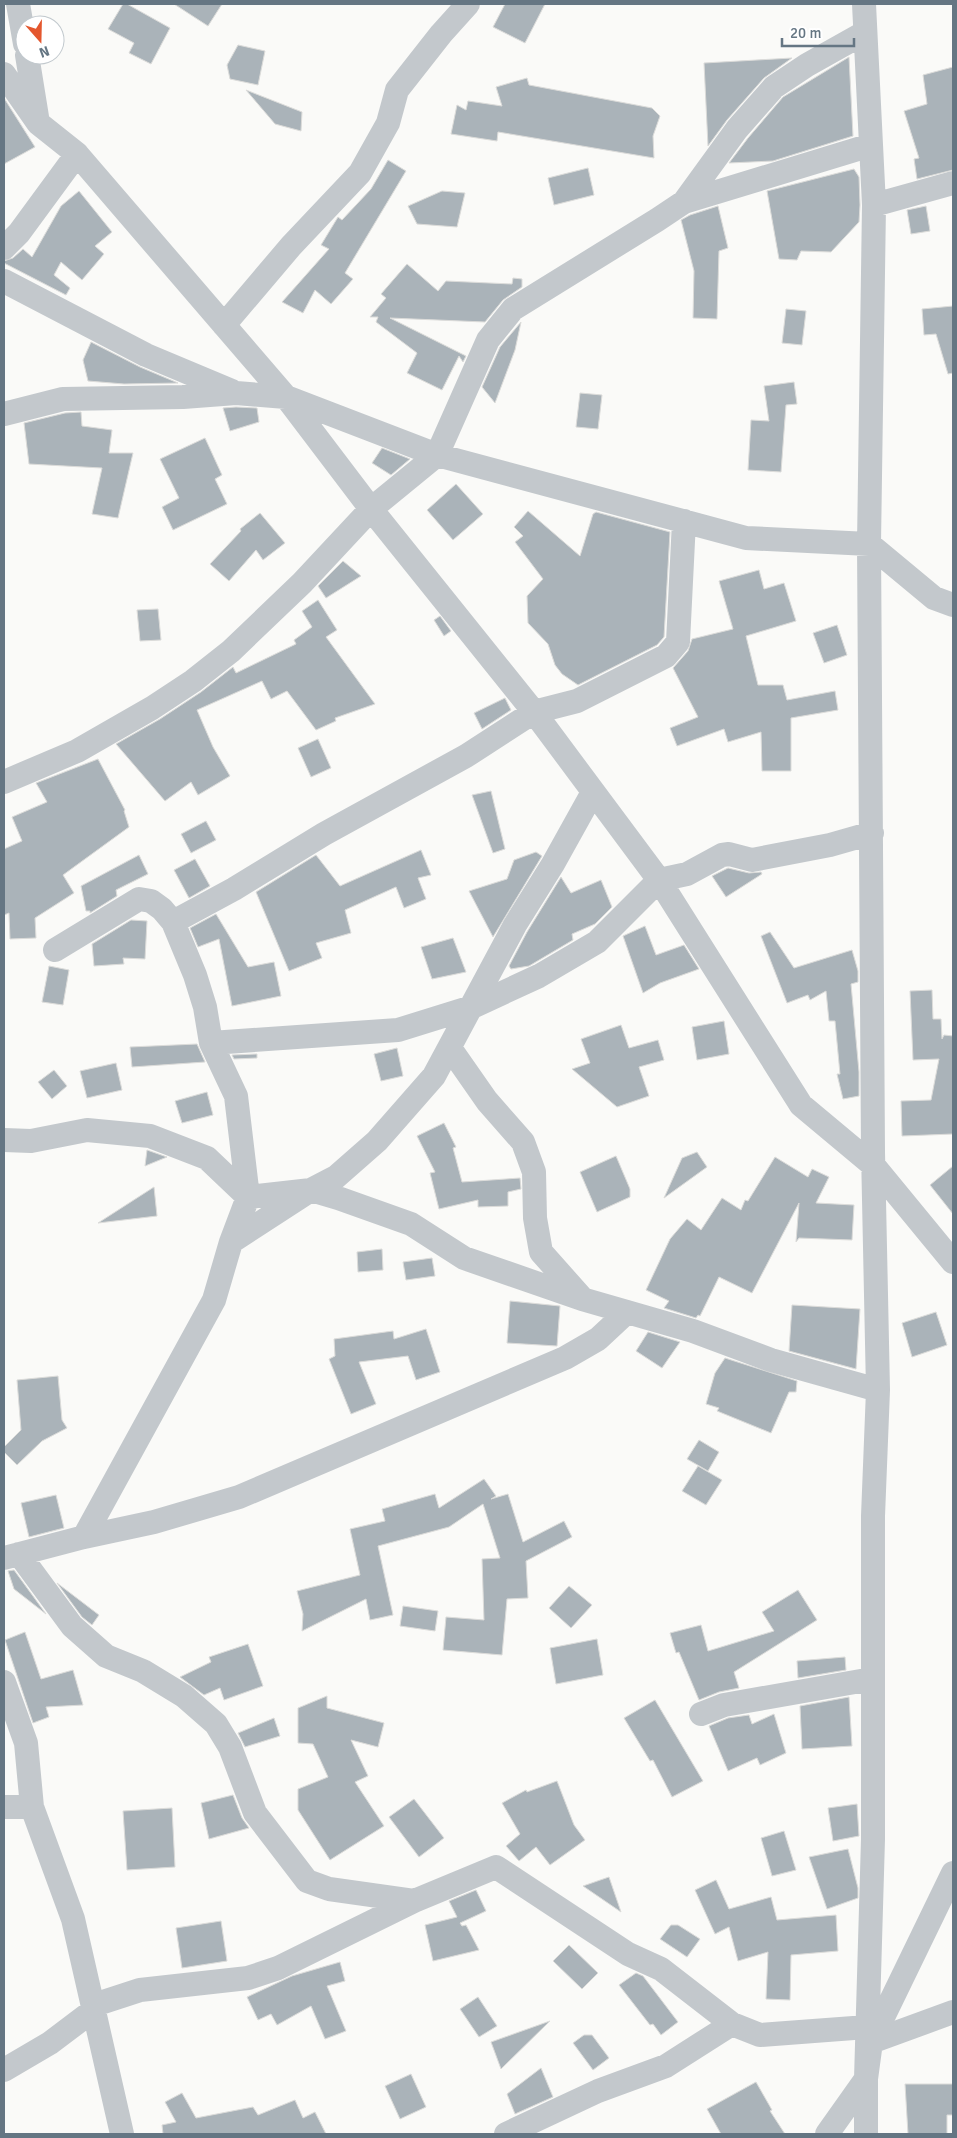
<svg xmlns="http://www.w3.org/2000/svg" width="957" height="2138" font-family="Signika,sans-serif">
  <rect width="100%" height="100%" fill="#fafaf8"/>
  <path fill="#aab3b9" stroke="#dcdcda" d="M123 4H127L170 28 151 64 129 53 134 43 108 29Z
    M174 4H222L208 26Z
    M505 4H545L525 43 493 27Z
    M238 45 265 51 258 85 230 79 227 65Z
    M849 57 853 136 773 161 729 163 748 138 783 97Z
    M792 58 764 78 727 120 708 146 704 63Z
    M953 67V170L917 179 914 159 919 158 904 111 927 104 923 75Z
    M527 78 529 85 652 108 660 116 653 136 654 158 498 132 497 141 451 134 457 105 466 110 468 101 502 106 496 87Z
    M246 90 302 112 301 131 275 124Z
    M4 98 35 147 4 164Z
    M388 160 406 171 345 273 353 279 331 304 315 290 303 313 282 302 329 249 321 245 338 217 342 220 371 189Z
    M588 168 594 195 554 205 548 178Z
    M854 169 859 177 860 205 859 222 831 252 801 251 797 260 779 259 767 191Z
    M79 191 112 232 95 246 104 254 82 280 61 262 54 275 70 288 66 295 4 263V261L13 258 23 249 32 257 61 206Z
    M442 191 465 193 457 227 417 224 408 206Z
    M718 206 728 248 719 251 717 319 693 318 694 271 681 220 690 215Z
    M926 206 930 231 911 234 907 210Z
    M407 264 438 291 446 281 512 284 513 278 522 279V287L503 300 485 322 390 318 466 356 463 362 459 356 442 390 407 373 417 353 376 322 378 317H370L386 298 381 294Z
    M953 306V373L948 374 936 334 924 335 922 309Z
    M786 309 806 311 802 345 782 343Z
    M521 322 515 350 495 403 482 387 500 347Z
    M91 342 140 367 178 383 124 384 88 381 83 360Z
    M794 382 797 404 786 405 781 472 748 470 751 420 769 421 764 386Z
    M580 393 602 395 598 429 576 427Z
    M236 407 257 408 259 422 230 431 223 408Z
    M81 412 82 426 112 430 109 453H133L118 518 92 514 102 468 29 464 24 423 65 413Z
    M205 438 222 475 215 479 227 504 173 530 162 507 179 498 160 459Z
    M382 448 410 459 391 475 372 463Z
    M456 484 483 514 453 540 427 510Z
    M528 511 580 556 593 514 596 512 670 532 664 637 657 645 578 685 562 674 555 665 548 644 528 623 527 596 543 579 515 542 523 536 514 527Z
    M260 513 285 543 263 560 256 550 229 581 210 564 241 531 240 529Z
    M343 561 361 576 326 598 318 586Z
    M759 570 764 589 784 583 796 621 746 636 758 685H783L787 700 835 691 838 710 791 718V771H762L761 732 728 742 724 729 677 746 670 728 698 717 673 668 688 651 692 639 733 629 719 581Z
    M318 600 337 630 326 637 375 704 335 718 336 721 316 730 287 691 271 699 262 681 197 710 213 747 230 776 198 795 191 782 165 801 116 744 160 719 201 692 233 667 236 673 296 644 294 640 312 627 302 611Z
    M158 609 161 640 140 641 137 610Z
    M440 616 451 631 444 636 434 620Z
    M837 625 847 655 824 663 813 633Z
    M505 698 511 710 482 729 474 713Z
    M318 739 331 768 311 777 298 748Z
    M98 759 125 810 124 811 129 827 63 875 74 893 35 918 36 938 10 939 9 913 4 915V849L22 841 12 817 47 802 36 783Z
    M491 791 505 849 493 853 472 795Z
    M206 821 216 840 191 853 181 834Z
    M421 850 431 875 418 878 426 899 404 908 396 887 345 910 351 933 316 943 322 958 289 971 256 892 316 855 340 886Z
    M536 852 542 856 493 937 469 891 507 879 514 860Z
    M139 855 148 874 116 890 117 896 90 913V911H86L81 886Z
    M195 859 210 886 189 898 174 870Z
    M728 868 749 873 761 872 762 874 726 897 712 876Z
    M561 877 571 893 601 880 612 907 595 924 572 934 573 940 529 966 511 969 509 966 527 932Z
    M216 914 248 967 274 962 281 996 232 1006 219 939 198 947 190 928Z
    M131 920 147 921 145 959 123 958 124 964 94 966 92 944Z
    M645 926 656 955 684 945 699 969 660 983 643 993 623 936Z
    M770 932 794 968 852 950 858 971V982L851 984 859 1072V1096L843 1099 837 1074H840L835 1021H829L826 991 810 1000 808 995 787 1003 761 936Z
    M453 938 466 972 432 979 421 947Z
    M49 966 69 970 63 1005 42 1002Z
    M932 990 933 1019H941L942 1039 944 1035 953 1036V1134L902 1136 901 1101 931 1100 939 1059 913 1060 910 991Z
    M724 1021 729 1054 697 1060 692 1027Z
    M621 1025 629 1048 658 1040 664 1060 639 1067 649 1096 617 1107 572 1069 590 1063 581 1039Z
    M197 1044 205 1062 132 1067 130 1047Z
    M397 1048 403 1076 381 1081 374 1054Z
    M257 1054V1058L234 1059 232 1055Z
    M116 1063 122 1090 87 1098 80 1071Z
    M54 1070 67 1086 52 1099 38 1082Z
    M207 1092 213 1115 182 1123 175 1101Z
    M444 1123 456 1147 453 1148 462 1182 520 1178 521 1189 508 1192V1206L478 1207V1200L439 1209 430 1173 435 1172 417 1136Z
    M147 1150 167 1157 145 1166Z
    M697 1152 707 1167 664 1198 682 1158Z
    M616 1156 630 1189V1197L597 1212 580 1172Z
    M775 1157 808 1177 812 1169 829 1177 816 1203 854 1205 852 1240 799 1238 796 1242 799 1203 752 1293 719 1277 700 1316 698 1315 696 1318 664 1308 669 1301 646 1290 670 1239 687 1219 701 1230 722 1198 741 1210 745 1200 748 1201Z
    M953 1166V1214L930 1185Z
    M154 1187 157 1216 98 1223Z
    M382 1249 383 1270 358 1272 357 1252Z
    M432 1258 435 1276 406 1280 403 1262Z
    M510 1301 560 1306 557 1346 507 1343Z
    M792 1305 860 1309 856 1369 789 1351Z
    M936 1312 947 1345 912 1357 902 1323Z
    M426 1329 440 1372 416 1380 408 1356 359 1362 376 1404 351 1414 329 1359 335 1356 334 1339 393 1331 394 1339Z
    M648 1332 680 1342 662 1368 636 1351Z
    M725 1358 797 1381 796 1392H789L771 1433 717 1411 719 1408 706 1404 715 1373Z
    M58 1376 62 1420 67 1428 42 1441 17 1465 4 1452V1447L21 1430 17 1380Z
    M699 1440 719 1452 708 1471 687 1459Z
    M698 1466 722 1480 706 1505 682 1491Z
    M484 1479 496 1496 491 1499 508 1494 523 1542 564 1521 572 1537 526 1561 528 1598 507 1599 502 1655 443 1650 446 1617 484 1620 482 1559 500 1558 483 1504 449 1527 378 1546 393 1615 370 1620 366 1599 302 1631 303 1614 297 1591 360 1575 350 1529 385 1521 382 1509 435 1494 439 1508Z
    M56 1495 64 1528 29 1537 21 1503Z
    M14 1570 46 1614 14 1589 8 1571Z
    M57 1583 99 1615 92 1625 82 1617Z
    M569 1586 592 1605 571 1628 549 1608Z
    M798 1590 817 1620 734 1672 739 1688 719 1692 699 1700 679 1652 676 1653 670 1633 701 1625 708 1651 774 1631 762 1612Z
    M403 1606 438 1611 435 1631 400 1626Z
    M25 1632 41 1679 73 1670 83 1705 46 1707 49 1717 33 1723 5 1640Z
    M597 1639 603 1675 556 1684 550 1648Z
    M248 1644 263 1686 224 1700 220 1688 204 1695 180 1677 211 1662 209 1657Z
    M845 1657 846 1670 798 1678 797 1661Z
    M327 1696V1708L384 1723 378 1747 351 1740 368 1776 355 1782 384 1826 330 1860 298 1810V1789L328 1777 313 1744 298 1743V1708Z
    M849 1697 852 1746 802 1749 800 1706Z
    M655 1700 703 1781 672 1797 653 1760 650 1761 624 1718Z
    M774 1714 786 1753 760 1765 757 1758 728 1771 709 1726 728 1718 749 1715 752 1724Z
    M274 1718 280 1736 245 1747 238 1733Z
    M557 1781 574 1825 585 1840 550 1865 536 1847 519 1861 506 1846 520 1834 502 1803 526 1790 527 1792Z
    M233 1795 242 1818 249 1828 209 1839 201 1803Z
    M414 1799 444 1838 419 1857 389 1817Z
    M857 1804 859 1836 833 1841 828 1808Z
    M172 1808 175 1867 127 1870 123 1811Z
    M784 1831 796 1870 772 1876 761 1838Z
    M848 1849 858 1888V1898L827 1909 809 1857Z
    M609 1877 621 1912 583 1886Z
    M716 1880 729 1909 771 1897 777 1920 836 1915 838 1951 791 1955 790 2000 766 1999 768 1952 738 1961 729 1927 715 1934 695 1890Z
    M476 1890 486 1911 460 1923 462 1926 466 1925 479 1950 433 1961 425 1925 457 1917 449 1901Z
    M221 1921 227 1961 182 1968 176 1928Z
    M671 1925H678L700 1939 687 1957 660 1939Z
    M569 1945 598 1973 582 1989 553 1961Z
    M340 1962 345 1981 327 1986 346 2031 325 2039 311 2006 277 2025 271 2014 258 2020 247 1997 292 1976Z
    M636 1973 643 1976 678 2022 661 2035 653 2024 650 2025 619 1985Z
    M478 1997 497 2026 479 2037 460 2009Z
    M550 2021 501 2069 491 2042Z
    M584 2035H592L609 2058 593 2070 573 2043Z
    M541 2068 553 2097 515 2114 507 2094Z
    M411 2074 426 2107 400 2119 385 2086Z
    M756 2082 772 2110 770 2111 785 2134H721L707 2109Z
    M905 2084H953V2115H947V2134H908Z
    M182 2093 196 2118 253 2107 258 2115 295 2100 303 2118 315 2112 326 2134H163L162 2125 176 2122 165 2102Z"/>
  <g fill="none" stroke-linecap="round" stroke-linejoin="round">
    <path stroke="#c3c8cc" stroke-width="24" d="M18 4 25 44
      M864 4 874 205 869 544 873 1152 878 1390 873 1516V1839L866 2079V2134
      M27 55 37 117
      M4 74 38 123 77 154 286 397 371 509 534 712 659 880 801 1105 874 1166 953 1262
      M684 202 871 145
      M874 205 953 183
      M4 248 19 233 77 154
      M4 281 146 355 232 391
      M224 325 291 246 360 173 388 123 397 90 441 34 468 4
      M4 414 63 399 183 397 236 393 286 397 437 455 746 538 869 544 934 598 953 605
      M4 782 77 751 152 708 193 681 231 651 302 583 371 509 437 455 488 340 513 309 657 220 684 202 737 129 774 87 807 65 864 33
      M173 922 234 889 324 834 466 756 534 712 577 701 666 656 678 642 684 521
      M55 950 139 899 151 901 162 909 173 922 195 975 205 1007 211 1043 236 1096 248 1197 231 1242 214 1300 84 1537
      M211 1043 398 1030 472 1007 539 976 597 942 659 880 687 874 722 855 729 854 752 860 830 845 872 833
      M450 1048 487 1101 523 1142 534 1172 535 1218 541 1252 581 1297
      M4 1140 31 1141 87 1130 150 1136 207 1158 248 1197 311 1190 338 1198 411 1224 464 1258 582 1299 693 1331 771 1360 878 1390
      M231 1242 311 1190 336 1177 377 1141 434 1076 515 925 553 864 593 792
      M19 1554 72 1626 106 1656 143 1671 184 1696 216 1724 230 1747 255 1813 307 1881 329 1889 414 1901
      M4 1558 84 1537 154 1522 239 1497 565 1358 598 1339 627 1312
      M4 1682 26 1743 32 1807 73 1919 122 2134
      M701 1714 724 1705 872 1679
      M4 1807H32
      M871 2042 953 2012
      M4 2070 50 2043 91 2012 94 2005 140 1990 248 1978 278 1968 414 1901 496 1867 628 1954 661 1969 732 2024 760 2035 867 2027
      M506 2134 598 2091 666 2066 732 2024
      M827 2134 866 2079 871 2042 953 1873"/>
  </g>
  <rect width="957" height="2138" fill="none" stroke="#657683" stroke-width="10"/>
  <g transform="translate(40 40) rotate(160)"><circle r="24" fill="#ffffff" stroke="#c1c8cd"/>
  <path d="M0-4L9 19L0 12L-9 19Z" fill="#e4572e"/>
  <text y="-8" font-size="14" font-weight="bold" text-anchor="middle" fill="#657683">N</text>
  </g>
  <path d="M782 38v8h72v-8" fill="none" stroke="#657683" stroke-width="2.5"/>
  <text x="790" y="38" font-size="15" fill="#657683" stroke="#ffffff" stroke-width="4" paint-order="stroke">20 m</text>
</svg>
